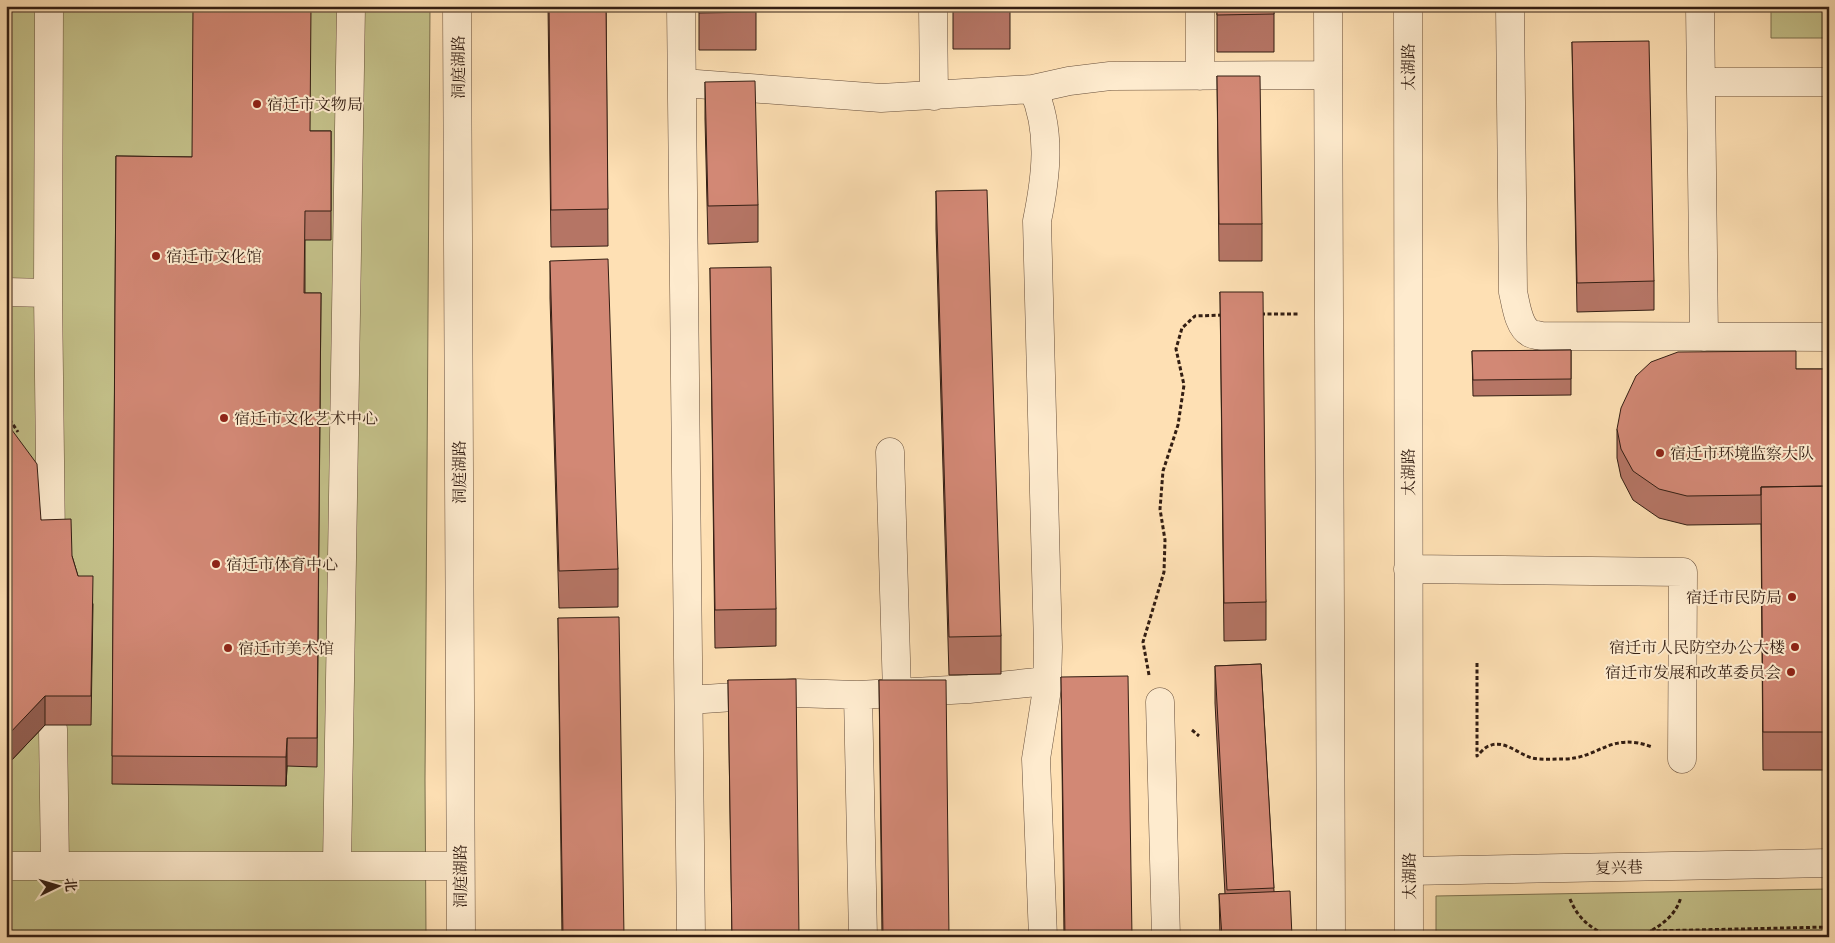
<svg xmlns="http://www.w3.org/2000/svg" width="1835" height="943" font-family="'IM FELL Double Pica','Noto Serif SC',serif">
  <rect width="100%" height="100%" fill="#fee0b4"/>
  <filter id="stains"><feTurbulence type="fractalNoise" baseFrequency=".004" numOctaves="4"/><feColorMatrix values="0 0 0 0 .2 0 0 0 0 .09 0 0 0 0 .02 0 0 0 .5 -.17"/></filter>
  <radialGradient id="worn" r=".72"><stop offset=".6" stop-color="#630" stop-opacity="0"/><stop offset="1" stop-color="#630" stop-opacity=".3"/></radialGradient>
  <path fill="#c4c18a" stroke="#7c704e" d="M6 6H430L425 780 426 937H6Z
    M1771 6H1829V38H1771Z
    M1829 889V937H1436V896Z"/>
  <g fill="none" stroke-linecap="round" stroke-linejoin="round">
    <defs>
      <path id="minor" d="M457 6 461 937
        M681 6 691 937
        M933 6 934 96
        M1200 6V76
        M1328 6 1331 937
        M1408 6 1409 937
        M1510 6 1513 292C1516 304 1518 326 1530 333 1533 335 1538 335 1541 336L1829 337
        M1700 6 1704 337
        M1701 82H1829
        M683 83 881 98 1033 89 1069 81 1110 76 1328 75
        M1033 89C1052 131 1046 177 1037 221L1048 647 1047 689 1036 759 1043 937
        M6 292 48 293 49 6
        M48 293 51 543
        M890 452 897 693
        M1408 569 1683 572 1682 759
        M858 695 863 937
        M689 700 794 693 858 695 969 689 1047 681
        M1160 702 1166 937
        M53 729 55 866
        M337 865 351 6
        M6 866H460
        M1409 871 1829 863"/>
    </defs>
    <use href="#minor" stroke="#664e3b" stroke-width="29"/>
    <path stroke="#331e13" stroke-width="3" stroke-dasharray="4 2.5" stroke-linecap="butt" d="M1261 314H1300
      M6 414 18 432
      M1477 663V756C1480 753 1485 747 1489 746 1504 739 1518 754 1532 758 1541 760 1554 759 1563 759 1599 759 1610 731 1652 747
      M1149 675 1143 642 1164 572 1165 540 1160 509 1163 471 1178 425 1184 385 1176 349 1182 328 1195 316 1222 315
      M1192 730 1199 736
      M1570 899C1578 919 1591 929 1611 937
      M1650 931 1829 927
      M1641 937C1659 926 1675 918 1681 897"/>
    <use href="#minor" stroke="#feebce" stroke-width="28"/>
  </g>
  <path fill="#b57565" stroke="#331e13" d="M548 6H606L608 246 551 247Z
    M699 6H756V50H699Z
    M953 6H1010V49H953Z
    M1217 6H1274V52H1217Z
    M1572 42 1654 281V310L1577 312Z
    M1217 76 1262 224V261H1219Z
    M705 82 758 205V242L708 244 705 119Z
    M310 131H331V240H305V293H321L317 767 287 766 286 786 112 784 116 156 192 157Z
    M936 191 1001 636V674L949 675 936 229Z
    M550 261 618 569V607L559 608 550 298Z
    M710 268 776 609V646L715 648Z
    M1220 292 1266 602V640L1224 641Z
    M1571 350V395L1473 396 1472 351Z
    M1796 369H1829V770H1763L1761 524 1687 525 1659 518 1633 500 1621 477 1617 458V429Z
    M6 422 41 520 72 556 78 576 93 604 91 725H45L8 764 6 765Z
    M558 618 624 937H562Z
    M1261 664 1274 891 1292 937H1220L1219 894H1225L1215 703V666Z
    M1061 677 1132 937H1064Z
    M728 680 799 937H732Z
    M879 680 949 937H882Z"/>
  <path fill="#935f52" stroke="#331e13" d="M45 696V725L8 764 6 765V736Z
    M287 738V766L286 786V757Z"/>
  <path fill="#d28875" stroke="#331e13" d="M193 6H311L310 131H331V211H305L304 293H321L317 738H287L286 757 112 756 116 156 192 157Z
    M549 6H606L608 209 551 210Z
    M699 6H756V12L699 13Z
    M953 6H1010V11H953Z
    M1217 6H1274V14L1217 15Z
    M1649 41 1654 281 1577 283 1572 42Z
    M1217 76H1260L1262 224H1219Z
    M755 81 758 205 708 206 705 82Z
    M987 190 1001 636 949 637 936 191Z
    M608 259 618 569 559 571 550 261Z
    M771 267 776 609 715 610 710 268Z
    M1220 292H1263L1266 602 1224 603Z
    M1571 350V379L1473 380 1472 351Z
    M1796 351V369H1829V486L1761 487V495L1687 496 1659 489 1633 471 1621 449 1617 429 1621 408 1636 376 1651 362 1678 352Z
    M6 422 37 464 41 520 71 519 72 556 78 576H93L91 696H45L8 735 6 736Z
    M1829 486V732H1763L1761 487Z
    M619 617 624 937H563L558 618Z
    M1261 664 1274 888 1227 890 1215 666Z
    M1128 676 1132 937H1065L1061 677Z
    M796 679 799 937H732L728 680Z
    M879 680H946L949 937H883Z
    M1290 891 1292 937H1222L1219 894Z"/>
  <g fill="#8f2418" stroke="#feebce" stroke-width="2">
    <circle cx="257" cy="104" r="5"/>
    <circle cx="156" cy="256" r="5"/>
    <circle cx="224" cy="418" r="5"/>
    <circle cx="1660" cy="453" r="5"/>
    <circle cx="216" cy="564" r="5"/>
    <circle cx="1792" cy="597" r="5"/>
    <circle cx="1795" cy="647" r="5"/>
    <circle cx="228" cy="648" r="5"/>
    <circle cx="1791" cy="672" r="5"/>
  </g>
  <g text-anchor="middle" stroke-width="4" stroke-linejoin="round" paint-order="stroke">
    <g font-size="16" fill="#331e13" stroke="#feebce">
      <text transform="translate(458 67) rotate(-90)" y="6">洞庭湖路</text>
      <text transform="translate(1408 67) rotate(-90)" y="6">太湖路</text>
      <text transform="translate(459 472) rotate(-90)" y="6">洞庭湖路</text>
      <text transform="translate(1408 472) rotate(-90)" y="6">太湖路</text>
      <text transform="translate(1619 867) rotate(-1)" y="6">复兴巷</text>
      <text transform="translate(460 876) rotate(-90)" y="6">洞庭湖路</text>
      <text transform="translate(1409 876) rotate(-90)" y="6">太湖路</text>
    </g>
    <g font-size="16" fill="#331e13" stroke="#feebce" text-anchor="start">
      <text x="267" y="110">宿迁市文物局</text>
      <text x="166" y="262">宿迁市文化馆</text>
      <text x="234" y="424">宿迁市文化艺术中心</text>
      <text x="1670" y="459">宿迁市环境监察大队</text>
      <text x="226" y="570">宿迁市体育中心</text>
      <text x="1782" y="603" text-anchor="end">宿迁市民防局</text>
      <text x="1785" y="653" text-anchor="end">宿迁市人民防空办公大楼</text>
      <text x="238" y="654">宿迁市美术馆</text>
      <text x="1781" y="678" text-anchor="end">宿迁市发展和改革委员会</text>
    </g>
  </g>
  <rect width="1835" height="943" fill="none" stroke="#fee0b4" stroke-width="25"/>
  <rect x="8" y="8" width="1820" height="928" fill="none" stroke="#331e13" stroke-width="2.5"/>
  <rect x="12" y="12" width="1810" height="918" fill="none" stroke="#331e13"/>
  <g transform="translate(58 886) rotate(85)" stroke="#feebce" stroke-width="4" paint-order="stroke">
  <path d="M0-4L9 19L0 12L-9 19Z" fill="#331e13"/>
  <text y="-8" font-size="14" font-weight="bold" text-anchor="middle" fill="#331e13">北</text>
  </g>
  <rect width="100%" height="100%" filter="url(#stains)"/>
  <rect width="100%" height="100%" fill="url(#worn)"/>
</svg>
